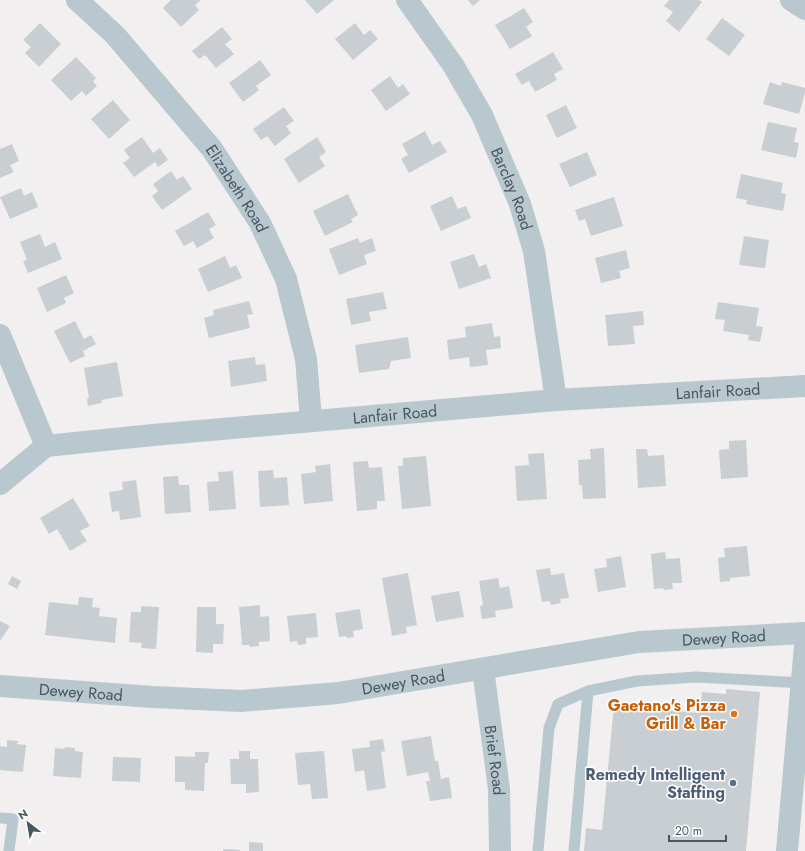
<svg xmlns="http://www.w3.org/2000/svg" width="805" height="851" font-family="Jost,sans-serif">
  <rect width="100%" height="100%" fill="#f2eff0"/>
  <path fill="#c9ced3" d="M171 0H201L195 5 199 10 181 27 163 8Z
    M305 0H334L317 14Z
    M468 0H480L473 6Z
    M669 0H699L702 2 679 32 666 21 673 12 664 6Z
    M524 8 533 22 526 27 532 36 510 49 495 25Z
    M722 18 745 35 729 56 706 39Z
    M40 23 61 44 39 67 25 53 31 47 23 40Z
    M355 23 364 35 370 30 378 39 353 60 335 39Z
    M222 27 232 39 225 44 234 54 216 68 205 55 199 59 192 51Z
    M553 52 563 69 554 74 557 80 535 92 529 81 522 85 515 74Z
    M76 57 96 78 93 81 97 86 86 96 82 91 71 101 51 80Z
    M260 60 271 75 256 86 259 90 243 102 229 83Z
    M390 76 398 88 403 84 410 94 386 111 371 90Z
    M770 82 781 86 782 82 805 88V93L799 114 763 104Z
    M113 100 130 120 109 139 91 119Z
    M566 105 577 128 557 138 546 115Z
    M284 107 294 121 286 126 291 133 275 146 267 136 261 140 253 129Z
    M768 122 797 128 794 142 799 143 796 158 761 150Z
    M425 131 432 145 440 141 447 152 409 173 401 159 408 155 402 144Z
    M142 137 153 153 160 148 168 160 158 167 155 162 134 177 123 163 130 158 124 150Z
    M317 137 326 152 319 157 325 166 299 183 284 159Z
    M12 144 19 161 10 165 14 172 0 178V149Z
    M587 152 597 175 570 187 559 164Z
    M171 171 177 180 183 176 192 189 162 210 152 196 158 191 153 184Z
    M741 174 783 183 781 193 786 194 783 211 746 204 747 200 736 198Z
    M21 188 24 196 32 192 38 207 10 219 0 197Z
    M348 194 358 215 351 219 353 222 325 236 313 211Z
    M452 196 458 209 466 206 471 218 441 231 430 206Z
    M614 197 623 226 591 236 585 219 579 221 575 210Z
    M208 212 216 225 209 229 214 238 197 248 193 241 184 246 175 231Z
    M40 234 45 247 55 242 62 259 28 273 23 261 27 260 20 242Z
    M744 236 769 240 765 268 739 265Z
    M358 238 360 243 372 238 376 251 364 255 367 264 339 275 329 249Z
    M626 250 630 268 619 271 621 278 601 283 595 258Z
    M474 254 479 267 486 264 491 278 459 289 450 262Z
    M225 256 230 268 236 265 242 278 208 292 198 269Z
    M66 275 74 293 64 298 66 303 47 312 37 288Z
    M383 292 387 309 369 312 371 321 351 325 346 299Z
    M249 301 253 314 247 315 250 328 209 338 204 318 214 315 213 310Z
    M718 302 759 308 756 326 763 327 760 342 748 340 749 335 723 331 725 320 715 319Z
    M643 311 644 325 633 326 635 344 608 346 605 315Z
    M75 321 84 339 91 335 96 344 83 351 85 356 70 363 54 331Z
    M492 323 494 337 500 336 501 348 486 350 488 365 470 367 469 357 449 360 447 340 466 337 465 327Z
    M408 337 411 358 391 361 389 369 359 373 355 345Z
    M255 357 256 365 265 364 267 381 231 387 228 361Z
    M117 362 123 396 101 400 102 403 88 406 87 399 89 398 84 368Z
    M746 440 748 477 721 479 719 450 729 449V441Z
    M604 448 606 498 583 499 582 485H579L578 460 591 459 590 449Z
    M636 449H647L648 456 664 455 666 486 638 488Z
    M544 453 547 499 517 501 515 466 529 465 528 454Z
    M426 456 431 506 402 509 398 466H403V458Z
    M368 461 369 468 382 467 385 501H377V509L357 511 353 462Z
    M330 464 333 501 304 504 301 474 316 472 315 466Z
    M273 470 274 478 287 477 289 505 260 507 258 471Z
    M233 471 236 509 209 511 207 482 219 481 218 472Z
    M178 476 179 485H189L191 512 165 514 163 477Z
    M136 480 141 517 120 520 119 511 112 512 109 492 123 490 122 482Z
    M73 498 90 526 80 531 87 541 70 551 57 529 49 534 40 518Z
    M747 546 750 576 730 578V581L720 582 718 558 725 557 724 548Z
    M665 552 666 559 680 558 682 583H672L673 589 664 590 663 588 654 589 651 554Z
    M621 556 626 587 598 592 594 569 607 567 606 559Z
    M550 568 551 575 564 573 569 598 560 599 561 603 551 605 550 601 542 602 536 570Z
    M408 573 417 625 406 627 407 633 392 636 382 578Z
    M12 576 21 581 17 589 8 584Z
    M498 578 500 588 509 586 513 608 495 611 496 617 482 619 480 606 483 605 479 581Z
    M459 591 464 617 436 622 431 596Z
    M79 597 93 598 92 607 100 608 99 616 117 618 115 643 45 635 49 602 78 605Z
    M260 605V617L269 616 270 641 259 642V646L250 647 249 645H242L239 607Z
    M141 606 159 607 156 649 141 648 142 643 129 642 131 612H141Z
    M197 607H216V624H224L223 644H213V653L196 652Z
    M360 609 363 629 353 631 354 637 347 638 346 636 339 637 335 613Z
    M316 613 318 637 306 638V644L298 645 297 641 290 642 287 616Z
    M0 621 10 626 0 641Z
    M726 689 760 692 746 851H584L586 828 602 830 614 706 700 713 702 692 726 694Z
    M431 736 435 761H438L441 779 449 777 452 798 430 801 426 781H430L428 772 407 776 401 741Z
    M383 739 385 751 381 752 386 788 367 791 364 770 355 772 352 749 370 747 369 741Z
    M7 740 18 741 17 744 26 745 23 772 0 770V746L7 747Z
    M65 747 75 748V751L83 752 81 778 53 776 55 748 64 749Z
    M239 751H250V759H258L259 792 246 793V784H231L230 759H239Z
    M324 751 328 798 312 799 310 784 298 785 295 753Z
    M195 752H209L208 763H205L204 791 185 790V782H175V756L195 757Z
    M113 757 141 758 140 782 112 781Z
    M249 842 263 843V851H249Z
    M223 849 240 850V851H223Z"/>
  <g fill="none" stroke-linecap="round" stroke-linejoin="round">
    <path stroke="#b9c7ce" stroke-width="11" d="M0 818 13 819 9 851
      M538 851 549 728 558 704 588 691 637 681 696 677 804 683
      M574 851 588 691"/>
    <g stroke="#b9c7ce" stroke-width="22">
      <path id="s1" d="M77 0 115 35 212 149 260 223 286 279 306 359 311 420"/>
      <path id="s2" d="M407 0 453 65 482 115 520 204 534 251 556 400"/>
      <path d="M791 0 805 9"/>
      <path d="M0 335 46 446"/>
      <path id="s3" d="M0 484 46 446 153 435 556 400 805 386"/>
      <path id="s4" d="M483 669 499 789 500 851"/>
      <path id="s5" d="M0 686 153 697 241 701 338 693 639 642 805 633"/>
    </g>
    <path stroke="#b9c7ce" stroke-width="22" d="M787 851 805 646"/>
  </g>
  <circle fill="#e8710a" stroke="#fff" stroke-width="1.5" cx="734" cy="714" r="4"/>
  <circle fill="#5c6f8a" stroke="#fff" stroke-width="1.5" cx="733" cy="783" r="4"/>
  <g text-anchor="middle" stroke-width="3" stroke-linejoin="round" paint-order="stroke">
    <g font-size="16" fill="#45575f" stroke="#fff">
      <text dy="6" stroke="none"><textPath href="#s1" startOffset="248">Elizabeth Road</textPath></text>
      <text dy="6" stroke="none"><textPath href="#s2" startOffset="217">Barclay Road</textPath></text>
      <text dy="6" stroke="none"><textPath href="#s3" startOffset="734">Lanfair Road</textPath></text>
      <text dy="6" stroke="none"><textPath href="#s3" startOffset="410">Lanfair Road</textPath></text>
      <text dy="6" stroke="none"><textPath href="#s5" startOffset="729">Dewey Road</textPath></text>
      <text dy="6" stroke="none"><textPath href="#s5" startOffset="405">Dewey Road</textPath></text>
      <text dy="6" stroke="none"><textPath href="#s5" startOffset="81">Dewey Road</textPath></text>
      <text dy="6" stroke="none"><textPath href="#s4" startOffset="92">Brief Road</textPath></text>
    </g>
    <g font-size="16" font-weight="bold" fill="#c56008" stroke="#fff" text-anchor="end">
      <text x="726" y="711">Gaetano's Pizza<tspan x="726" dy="18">Grill &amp; Bar</tspan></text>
    </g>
    <g font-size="16" font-weight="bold" fill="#4e5e75" stroke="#fff" text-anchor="end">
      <text x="725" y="780">Remedy Intelligent<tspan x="725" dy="18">Staffing</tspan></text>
    </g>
  </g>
  <g transform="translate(28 823) rotate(329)" stroke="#ffffff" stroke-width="3" paint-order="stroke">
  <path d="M0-3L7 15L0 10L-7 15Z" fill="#45575f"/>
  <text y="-6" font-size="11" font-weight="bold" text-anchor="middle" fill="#45575f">N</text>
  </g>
  <path d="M669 835v6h57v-6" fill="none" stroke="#45575f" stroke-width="2"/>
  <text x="675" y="835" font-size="12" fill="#45575f" stroke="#ffffff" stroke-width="3" paint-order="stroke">20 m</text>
</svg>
